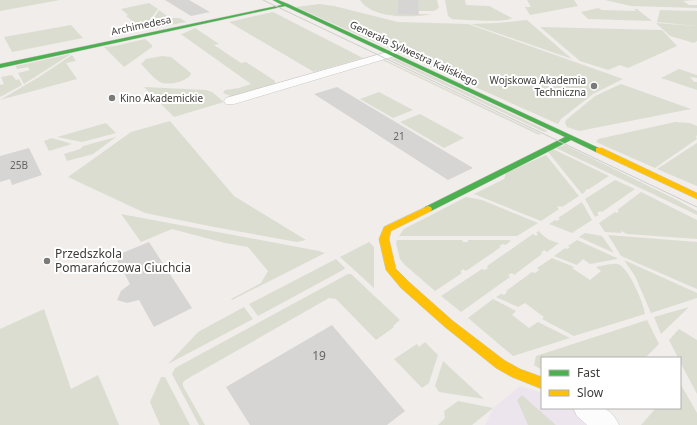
<svg xmlns="http://www.w3.org/2000/svg" width="697" height="425" font-family="'Noto Sans',sans-serif">
  <rect width="100%" height="100%" fill="#f0edea"/>
  <path fill="#ede5ee" d="M520 386 542 393V408H570L590 425H485L493 408Z"/>
  <path fill="#dcddd1" d="M0 0H60L0 11Z
    M360 0H398L397 14H432C412 18 372 19 360 0Z
    M418 0H437L439 8 434 11H418Z
    M445 0H465L466 5 489 6 512 18C505 23 462 20 452 19L448 16Z
    M527 0H574L578 6 530 15 525 7H531Z
    M605 0H697L683 1 689 5H697V8L631 6Z
    M149 3 158 9 143 29 126 16 128 15 121 9Z
    M319 4 334 6 398 22 468 24 623 79 593 94 561 119 558 124 296 7Z
    M598 8 602 10 636 11 634 9H637L652 21 588 19 581 12Z
    M159 10 170 18H180L186 22 146 30Z
    M660 10 697 11V41L694 43 670 36 656 23 696 26 657 22Z
    M273 12 363 58 314 72 229 22Z
    M527 20 572 59 471 24 497 23Z
    M71 25 83 38 12 52 4 37Z
    M540 27 662 30 677 46 628 68 620 65 608 70 580 61Z
    M195 28 219 44 214 45 241 63 246 62 275 81V85L233 97 223 93 225 90 239 88 251 84 182 35H180Z
    M145 39 152 45V47L124 67 104 47 115 46Z
    M71 54 24 84 18 73 30 70 28 67 17 69 16 66Z
    M72 55 76 61 66 63 77 79 0 100 39 77Z
    M162 56 171 57 191 73 190 76C183 82 169 86 160 82 153 78 146 69 141 64L146 59Z
    M388 58 396 59 548 131 544 132Z
    M380 59H383L541 134 539 135Z
    M679 69 697 75V78L690 77 694 82H697V90L661 78Z
    M12 75 16 80 19 79 22 85 0 97V85L4 84 1 77Z
    M621 84 691 109 579 131 567 127 565 123 566 120 595 96Z
    M144 87 206 90 212 92 224 102 174 117Z
    M379 92 413 110 393 118 360 99Z
    M420 114 464 138 444 148 400 122Z
    M170 121 234 196 306 240 297 242 214 227 145 213 68 177 131 132Z
    M675 122 690 123 697 126V135L696 137 697 139 655 168 596 142 598 139Z
    M106 123 116 133 82 142 57 137Z
    M116 137 93 154 67 161 64 154 80 149 83 146Z
    M52 138 72 144 49 151 44 141Z
    M697 143V186L657 169Z
    M565 145 675 199 697 211V215L556 148Z
    M553 149 609 176 589 189 585 190 586 191 582 194 548 152Z
    M546 155 579 196 562 207 560 206 557 207 559 209 541 221 474 194 504 179 506 173Z
    M615 180 635 189 602 212 600 211 597 213 599 215 595 217 585 199Z
    M641 192 697 220V239L627 234 621 231V233L605 232 599 223 615 212 617 213 619 211 617 210Z
    M466 197 482 200 538 223 517 236H399L404 229Z
    M582 202 592 220 572 233 549 224 555 220 557 221 560 219 558 218Z
    M121 214 319 251 325 253 232 300 231 299 261 283 268 271 248 247 225 243 172 229 141 242Z
    M539 231C544 238 551 241 559 243L547 252 544 250 541 253 542 254 514 275 512 273 508 275 510 277 461 312 441 296 482 269 485 270 488 268 487 266 533 234 536 236 538 234 536 233Z
    M585 233 602 236 614 253 579 237Z
    M608 235 697 242V289L621 256Z
    M397 240H462L463 242H468V240H509L511 241 505 245 503 244 499 246 501 247 466 271 463 269 460 272 462 273 435 291 405 265 400 259 396 243Z
    M577 240 617 258V259L590 264 583 259 577 265 554 256 565 248 567 249 570 247 568 246Z
    M369 242 374 247V288L340 257Z
    M552 258 574 267 572 268 590 280 601 271 596 267C602 266 611 263 617 264 628 265 644 304 645 314L574 336 542 319 544 317 525 303 518 307 496 297 501 294 504 295 507 292 506 291 532 272 535 273 539 270 537 268Z
    M336 259 345 268 343 270 258 316 249 304Z
    M624 260 697 293V298L651 313 635 276Z
    M348 274H351L400 320 393 326 394 327 376 340 336 299 329 298 187 379 183 382V386L205 425H199L172 374 175 368Z
    M493 299 516 311 512 315 529 328 538 322 570 338 513 356 468 318Z
    M244 307 253 319 168 364 198 332Z
    M689 307 661 334 654 317Z
    M44 309 71 389 98 375 119 425H0V329Z
    M647 320 659 344 645 358H542V370L534 365 536 356Z
    M679 329 697 340V394L680 362V358H678L669 340Z
    M425 342 438 355 429 383 422 388 394 359 417 344 419 347Z
    M443 361 484 399 439 392 435 386Z
    M161 377H165L190 425H160L150 402Z
    M680 383 697 413V425H641L656 408H680Z
    M522 395 556 425H528L517 400Z
    M458 401 493 408 472 425H438L445 418 444 411Z"/>
  <path fill="#d7d5d4" d="M165 0H189L210 12 191 16Z
    M398 0H418L419 15 397 14Z
    M337 87 399 124 473 168 448 180 314 94Z
    M29 148 42 175 12 185 10 179 0 182V156Z
    M149 242 192 308 154 327 139 300 127 303 117 300 121 291 130 284 115 256Z
    M332 325 405 411 387 425H250L226 387Z"/>
  <g fill="none" stroke-linecap="round" stroke-linejoin="round">
    <defs>
      <path id="street" d="M391 51 395 52 396 54 395 56 234 104H226L224 101 226 98Z
        M573 408C595 408 609 402 619 425H587L577 416Z"/>
      <path id="fast" d="M273 0H278L288 4 603 150 602 152H596L571 140 431 211H425L424 209 425 207 565 137 285 6 0 68V64L282 5Z"/>
      <path id="slow" d="M596 148H602L697 193V199L596 152Z
        M428 206 431 207 432 209 431 211 391 231 389 239 396 269 409 282 453 321 504 360 520 369 542 377V389L512 377 496 368 445 327 401 288 386 270 379 239 384 227Z"/>
    </defs>
    <use href="#street" stroke="#ccc9c7" stroke-width="1"/>
    <use href="#fast" stroke="#ccc9c7" stroke-width="1"/>
    <use href="#slow" stroke="#ccc9c7" stroke-width="1"/>
    <use href="#street" fill="#fdfcfc" fill-rule="evenodd"/>
    <use href="#fast" fill="#4caf50" fill-rule="evenodd"/>
    <use href="#slow" fill="#ffc107" fill-rule="evenodd"/>
    <path stroke="#cfcece" stroke-width="1" d="M263 0 697 207"/>
  </g>
  <g fill="#7c7a78" stroke="#fff" stroke-width="1.5">
    <circle cx="594" cy="86" r="4"/>
    <circle cx="112" cy="98" r="4"/>
    <circle cx="47" cy="261" r="4"/>
  </g>
  <g text-anchor="middle" stroke-width="4" stroke-linejoin="round" paint-order="stroke">
    <g font-size="10" fill="#3e3c3a" stroke="#fff">
      <text transform="translate(141 25) rotate(-12)" y="4">Archimedesa</text>
      <text transform="translate(414 53) rotate(25)" y="4">Generała Sylwestra Kaliskiego</text>
    </g>
    <g font-size="10" fill="#3e3c3a" stroke="#fff" text-anchor="end">
      <text x="586" y="84">Wojskowa Akademia<tspan x="586" dy="12">Techniczna</tspan></text>
      <text x="120" y="102" text-anchor="start">Kino Akademickie</text>
    </g>
    <g font-size="10" fill="#676563">
      <text x="399" y="140">21</text>
      <text x="19" y="169">25B</text>
    </g>
    <g font-size="12" fill="#3e3c3a" stroke="#fff" text-anchor="start">
      <text x="55" y="258">Przedszkola<tspan x="55" dy="14">Pomarańczowa Ciuchcia</tspan></text>
    </g>
    <g font-size="12" fill="#676563">
      <text x="319" y="360">19</text>
    </g>
  </g>
  <rect x="541" y="357" width="140" height="52" fill="#ffffff" stroke="#b2b1b0"/>
  <rect x="549" y="370" width="20" height="6" fill="#4caf50" stroke="#b2b1b0"/>
  <text x="577" y="377" font-size="12" fill="#3e3c3a">Fast</text>
  <rect x="549" y="390" width="20" height="6" fill="#ffc107" stroke="#b2b1b0"/>
  <text x="577" y="397" font-size="12" fill="#3e3c3a">Slow</text>
</svg>
